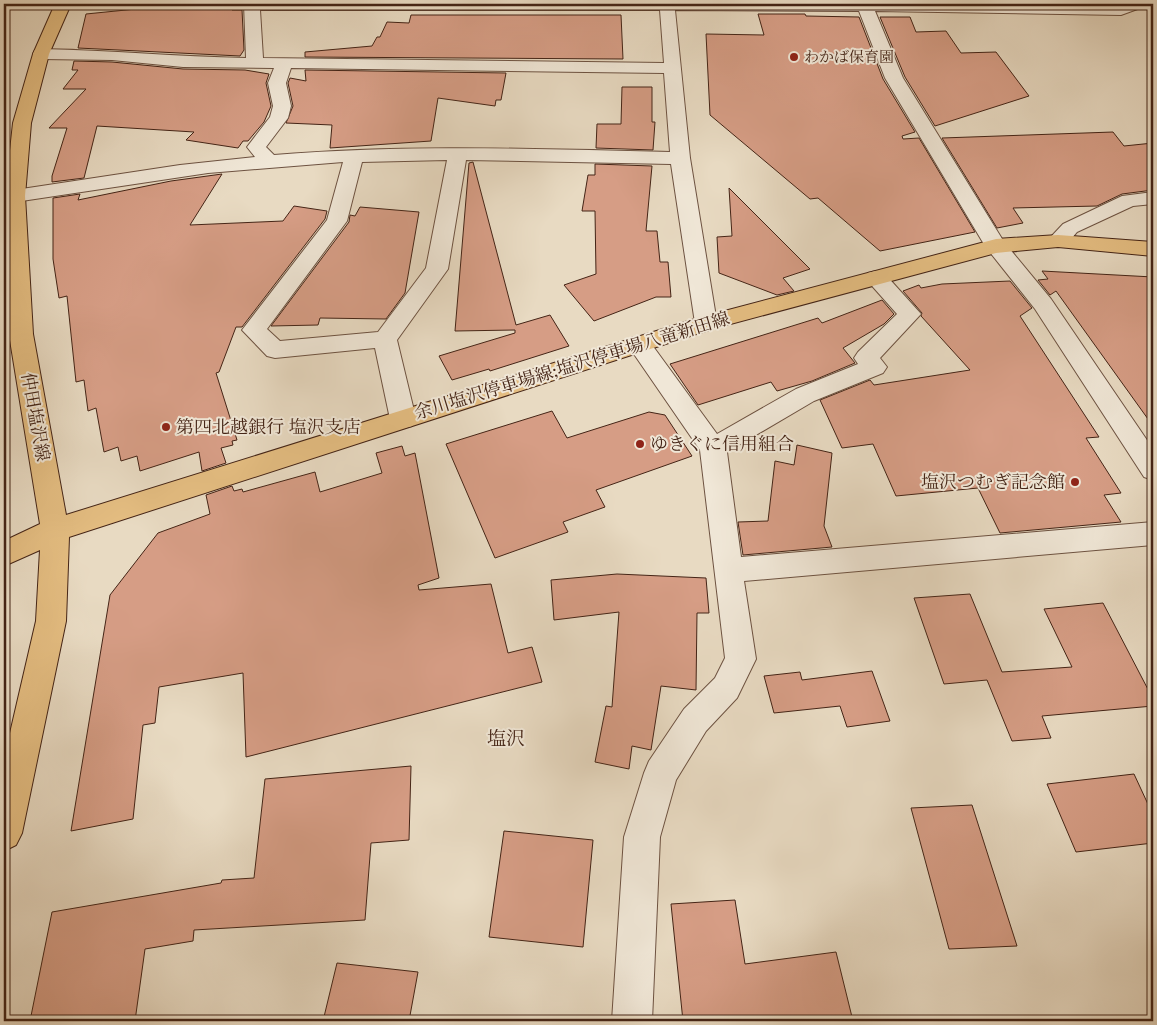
<svg xmlns="http://www.w3.org/2000/svg" width="1157" height="1025" viewBox="0 0 1157 1025" font-family="Cardo,'Noto Serif JP',serif">
<style>
.building{fill:#d69d85;stroke:#442416}
.lines{fill:none;stroke-linecap:round;stroke-linejoin:round}
.minor-casing{stroke:#6d5241;stroke-width:2}
.major-casing{stroke:#442416;stroke-width:2}
.minor{fill:#f0e7d7;fill-rule:evenodd}
.major{fill:#e4bd81;fill-rule:evenodd}
.poi-dot{fill:#8f2418;stroke:#f0e7d7;stroke-width:2}
.labels{text-anchor:middle;dominant-baseline:central;stroke-width:4;stroke-linejoin:round;paint-order:stroke}
.far-poi-label{font-size:15px;fill:#442416;stroke:#f0e7d7;text-anchor:start}
.street-label{font-size:18px;fill:#442416;stroke:#f0e7d7}
.poi-label{font-size:18px;fill:#442416;stroke:#f0e7d7;text-anchor:start}
.neighbourhood-label{font-size:19px;fill:#442416;stroke:#f0e7d7}
</style>
<rect width="100%" height="100%" fill="#e8dac2"/>
<filter id="stains"><feTurbulence type="fractalNoise" baseFrequency=".004" numOctaves="4"/><feColorMatrix values="0 0 0 0 .2 0 0 0 0 .09 0 0 0 0 .02 0 0 0 .5 -.17"/></filter>
<radialGradient id="worn" r=".72"><stop offset=".6" stop-color="#630" stop-opacity="0"/><stop offset="1" stop-color="#630" stop-opacity=".3"/></radialGradient>
<path class="building" d="M233,4l-1,6h10l2,40 -4,6 -162,-8 8,-34 70,-7z
M758,14h47l1,2 53,1 24,62 32,53 -13,4 1,3 16,-1 56,94 -95,19 -62,-53 -8,1 -100,-84 -4,-81 58,1z
M411,15h210l2,44 -318,-2v-5l67,-6 5,-9h3l7,-15 22,1z
M880,17h30l6,15 30,-1 15,22 35,-1 33,44 -94,30 -30,-49z
M74,61l38,1 71,7 62,1 24,4 -3,9 5,23 -7,16 -16,19h-5l-5,7 -52,-8 8,-8 -97,-6 -13,52 -32,4v-6l15,-48h-18l37,-39h-23l15,-19h-6z
M305,70l201,3 -5,27h-5l-1,6 -57,-8 -7,43 -101,7 2,-23 -46,-2 7,-17 -5,-23 2,-5 16,3z
M622,87h30v35h3l-2,28 -57,-2 1,-24h24z
M1113,132l11,14 29,-3v47l-31,4 -25,12 -84,2 10,15 -26,5 -55,-90z
M473,162l43,163 34,-10 19,31 -79,25 -1,-2 -37,11 -13,-24 76,-23v-3l-60,1 14,-168z
M595,164l57,2 -6,65h11l3,31h8l3,35h-15l-62,24 -30,-36 32,-11 -1,-63h-13l6,-36h7z
M222,174l-32,51 93,-4 11,-15 33,5 -2,8 -83,108h-6l-17,45 -3,1 21,67 -5,1 1,4 -12,3 5,15 -24,8 -3,-19 -59,19 -3,-15 -16,5 -3,-14 -14,5 -8,-44 -8,3 -4,-31 -8,2 -9,-86 -8,2 -6,-39v-61l27,-4 -2,6 93,-19z
M729,188l81,81 -27,9 11,13 -17,4 -58,-22 -2,-36 15,-1z
M360,207l59,5 -14,81 -19,26 -66,-1 -2,7 -47,1 78,-104 1,-7 5,1z
M1042,271l111,6v149l-97,-135 -6,4 -12,-15 10,-1z
M1010,281l22,27 -12,8 79,121 -13,1 35,55 -17,2 17,27 -121,11 -22,-45 -82,8 -23,-52 -31,4 -22,-48 50,-20 4,5 96,-15 -49,-54 1,-3 -19,-22 16,-6 2,3 21,-4z
M882,300l12,14 -10,10 -41,24 12,15 -43,18 -35,10 -6,-9 -73,23 -28,-41 148,-46 4,5z
M552,411l15,27 82,-26 16,3 27,41 -96,34 9,17 -42,15 5,10 -73,26 -49,-114z
M797,445l35,8 -8,73 8,21 -89,8 -5,-33 30,-1 7,-60 19,4z
M402,446l3,10 10,-3 24,125 -21,7 1,5 72,-6 17,69 24,-6 10,35 -296,75 -3,-84 -84,14 -4,36 -12,2 -10,94 -62,12 39,-236 48,-62 52,-19 -4,-19 26,-9 2,5 8,-2 1,3 72,-20 5,20 62,-19 -6,-20z
M617,574l89,4 3,35h-12l-1,77 -35,-4 -10,64 -19,-4 -3,23 -34,-7 11,-56 6,1 7,-95 -65,8 -3,-40z
M970,594l32,78 70,-5 -28,-58 59,-6 50,96v7l-111,10 9,22 -39,3 -25,-61 -43,4 -30,-86z
M872,671l18,50 -43,6 -7,-21 -66,7 -10,-37 36,-4 2,8z
M411,766l-2,74 -38,3 -6,77 -171,10 -1,11 -48,8 -10,72h-105l22,-109 169,-29 1,-3 32,-2 11,-99z
M1134,774l19,41v28l-77,9 -29,-68z
M972,805l45,141 -68,3 -38,-141z
M504,831l89,9 -10,107 -94,-10z
M735,900l10,64 91,-12 17,69h-170l-12,-117z
M337,963l81,9 -9,49h-86z"/>
<g class="lines">
<defs>
<path id="minor" d="M244,4h902l-3,3 -22,8 -246,-4 28,67 101,164 47,57 102,150v31l-9,-3 -109,-168 -50,-63 -100,-168 -26,-67 -184,-1 15,148 27,165 -3,5 -8,3 -8,-3 -3,-5 -24,-159 -205,-4 -18,109 -51,71 19,79 -4,7 -9,2 -9,-2 -4,-7 -15,-71 -100,10 -8,-2 -25,-26 85,-110 16,-58 -135,11 -193,29 -7,-2 -3,-4 3,-4 7,-2 165,-25 75,-8 -8,-10 23,-30 3,-11 -5,-23 6,-15 -91,-1 -71,-7 -71,-1 -6,-1 -2,-4 2,-4 6,-1c69,1 137,8 205,9zM260,10h400l4,53 -401,-5zM291,68l373,5 6,79c-132,-3 -264,-8 -396,3l-8,-8 22,-29 3,-12 -5,-23zM447,160l-21,108 -48,64 -98,9 -13,-12 80,-108 15,-59z
M1153,192v12l-20,2 -56,26 -12,14 -7,1 -7,-1 -4,-5 16,-17 59,-28z
M876,271l8,2 37,41 -41,44 7,9 -4,6 -69,28 -87,51 14,105 412,-35v23l-409,36 12,78 -19,39 -31,33 -30,49 -16,57 -8,184h-40l12,-184 20,-64 5,-12 35,-52 31,-31 10,-20 -25,-208 -73,-106 4,-6 8,-2 8,2 70,96 79,-45 62,-25 -4,-6 4,-6 39,-38 -32,-36 3,-5z"/>
<path id="major" d="M55,4h16l-22,50 -18,69 -6,73 8,138 33,181 632,-197 298,-79 62,-4 95,7v14l-95,-9 -62,6 -284,76 -643,208 -3,84 -44,212 -6,12 -12,6v-92l32,-138 4,-71 -36,16v-25l36,-17 -31,-190 -4,-138 8,-73 20,-69z"/>
</defs>
<use href="#minor" class="minor-casing"/>
<use href="#major" class="major-casing"/>
<use href="#minor" class="minor"/>
<use href="#major" class="major"/>
</g>
<g class="poi-dot">
<circle cx="794" cy="57" r="5"/>
<circle cx="166" cy="427" r="5"/>
<circle cx="640" cy="444" r="5"/>
<circle cx="1075" cy="482" r="5"/>
</g>
<g class="labels">
<g class="far-poi-label">
<text x="804" y="57">わかば保育園</text>
</g>
<g class="street-label">
<text transform="translate(572 366) rotate(-17)">余川塩沢停車場線;塩沢停車場八竜新田線</text>
<text transform="translate(35 417) rotate(80)">仲田塩沢線</text>
</g>
<g class="poi-label">
<text x="176" y="427">第四北越銀行 塩沢支店</text>
<text x="650" y="444">ゆきぐに信用組合</text>
<text x="1065" y="482" text-anchor="end">塩沢つむぎ記念館</text>
</g>
<g class="neighbourhood-label">
<text x="506" y="739">塩沢</text>
</g>
</g>
<rect width="1157" height="1025" fill="none" stroke="#e8dac2" stroke-width="20"/>
<rect x="5" y="5" width="1147" height="1015" fill="none" stroke="#442416" stroke-width="2.5"/>
<rect x="10" y="10" width="1137" height="1005" fill="none" stroke="#442416"/>
<rect width="100%" height="100%" filter="url(#stains)"/>
<rect width="100%" height="100%" fill="url(#worn)"/>
</svg>
